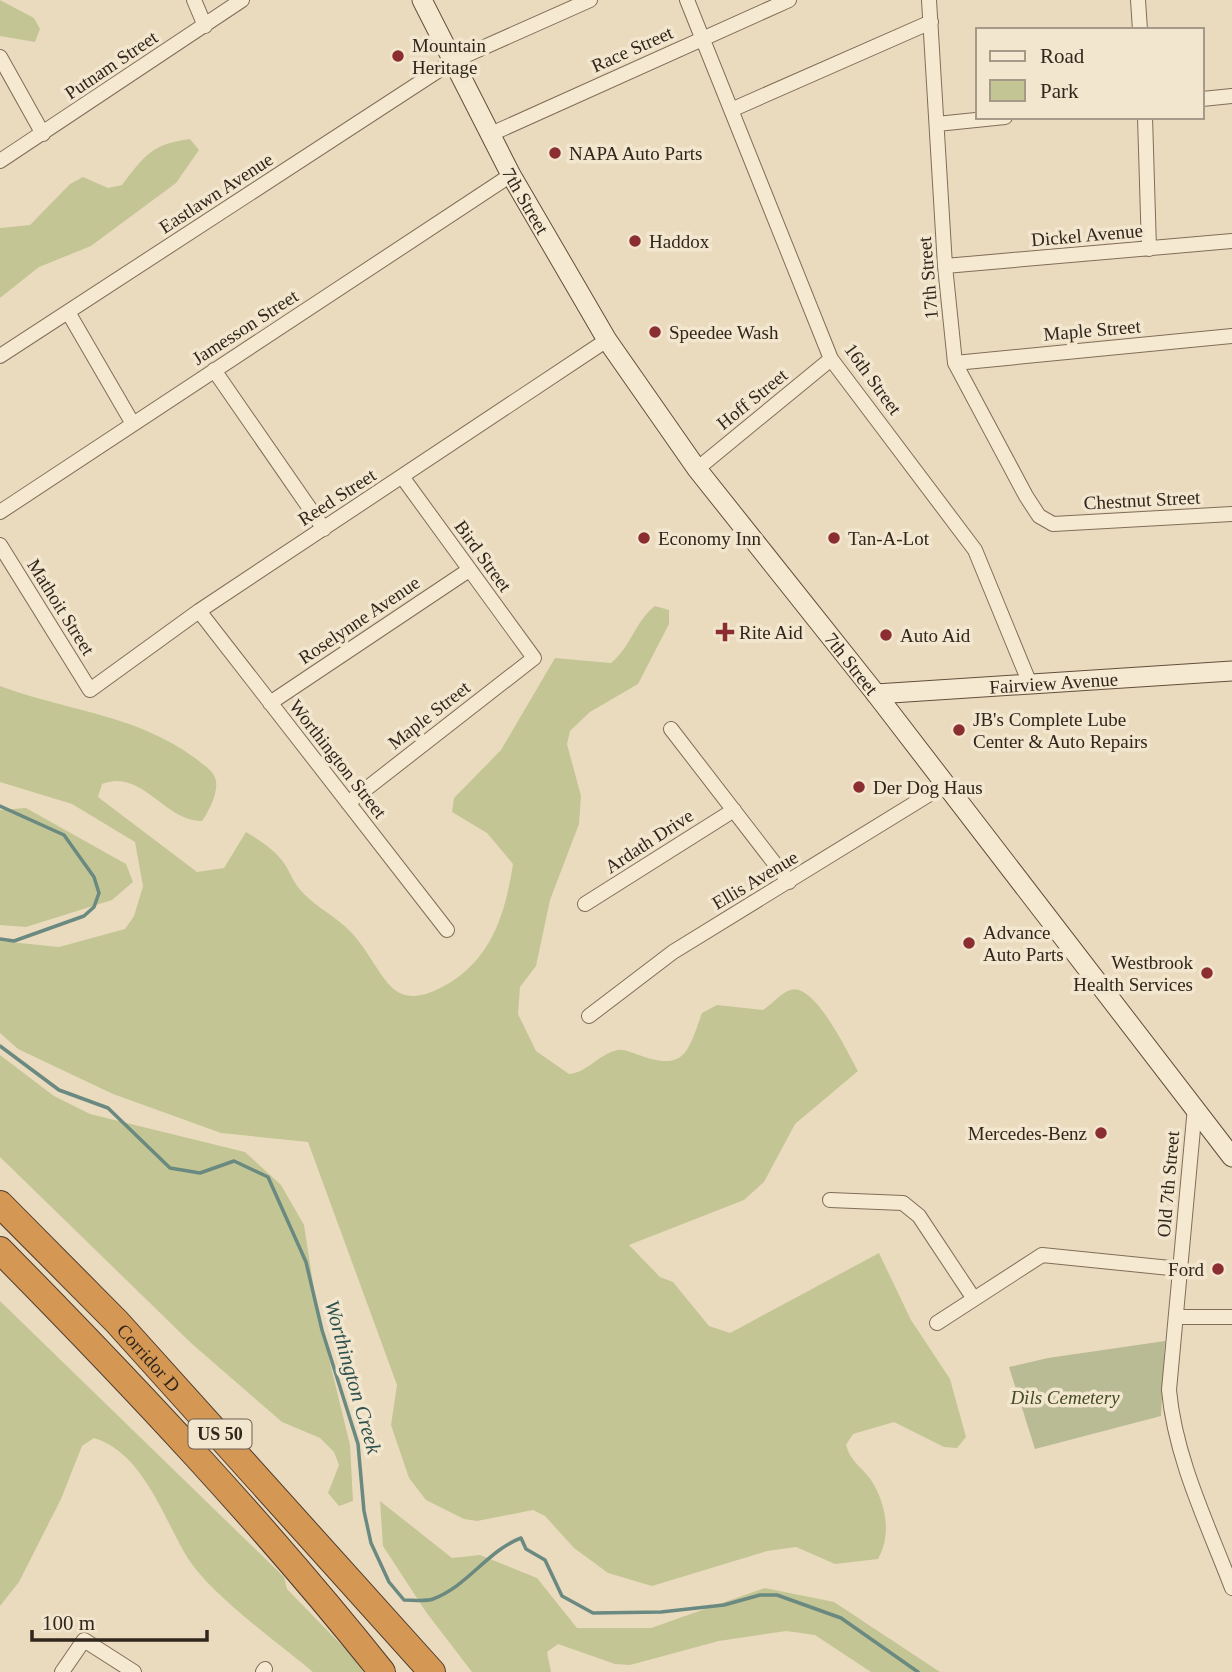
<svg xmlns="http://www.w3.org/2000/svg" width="1232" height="1672" viewBox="0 0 1232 1672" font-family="Georgia,serif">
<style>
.green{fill:#c3c694}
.cemetery{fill:#b8bb93}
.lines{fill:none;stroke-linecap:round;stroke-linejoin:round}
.stream{stroke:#6a8980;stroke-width:3.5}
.street-casing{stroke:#816d59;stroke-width:16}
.secondary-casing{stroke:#634e3c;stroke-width:21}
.highway-casing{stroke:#4f3b2d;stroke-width:28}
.street{stroke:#f5e9d1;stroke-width:14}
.secondary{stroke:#f5e9d1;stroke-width:19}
.highway{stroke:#d49754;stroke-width:26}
.poi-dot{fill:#8b2e32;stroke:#f2e6ce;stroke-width:2.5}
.labels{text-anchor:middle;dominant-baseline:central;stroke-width:7;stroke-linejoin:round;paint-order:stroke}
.shield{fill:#f2e6ce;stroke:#6b6051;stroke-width:2}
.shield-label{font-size:18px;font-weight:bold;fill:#31261c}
.poi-label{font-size:19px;fill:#31261c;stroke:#f2e6ce;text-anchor:start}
.street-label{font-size:19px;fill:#31261c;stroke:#f2e6ce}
.park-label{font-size:19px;font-style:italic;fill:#444c24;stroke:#f2e6ce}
.water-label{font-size:21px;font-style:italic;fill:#2c504d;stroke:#f2e6ce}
</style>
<rect width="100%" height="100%" fill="#eadbbf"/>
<path class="green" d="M0,0l34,18 6,11 -5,13 -35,-6z
M190,139l9,11 -23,33 -85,63 -52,21 -39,31v-70l30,-3 40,-41 13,-7 25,11 14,-3c23,-30 30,-41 68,-46z
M655,606l14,4v14l-31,60 -48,28 -20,19 -3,13 14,52 -2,28 -29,76 -14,66 -16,21 -2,27 18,37 33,23c20,-2 29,-20 49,-24 7,-1 14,3 21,5 46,17 49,-3 63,-42l15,-8 46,5c8,-5 18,-17 27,-20 25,-8 57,62 68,81l-63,53 -31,58 -20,18 -115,45 31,32 13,5 36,44 21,7 149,-80 32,67 39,59 16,58 -9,11 -13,-1 -50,-25 -41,12 -7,11c4,16 16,22 25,35 15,23 21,55 7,79l-43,5 -39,-17 -29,4 -115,35 -44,-13 -34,-25 -29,-32 -12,-6 -56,11 -13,-2 -38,-19 -17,-22 -18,-53 6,-40 -89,-243 -87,-9 -108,-39 -95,-45 -18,-16v-92l59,6 66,-18 9,-13 9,-30 -8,-44 -63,-38 -72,-22v-96c67,25 135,28 195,72 8,7 19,12 21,23 2,12 -7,30 -14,40 -37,1 -60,-53 -100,-37l-4,13 99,75 27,-4 22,-36c13,8 29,18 38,31 7,11 10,21 20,31 14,14 32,23 46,37 37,39 37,92 104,49 40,-27 52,-71 59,-116l-26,-31 -35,-21 2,-14 47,-48 54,-92 56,5c20,-16 24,-42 44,-57z
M26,808l100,56 7,18 -21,18 -86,27 -26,-2v-115z
M0,1055l54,41 36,18 155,38 36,33 23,40 13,84 33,136 3,56 -14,5 -11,-13 11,-28 -5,-13 -14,-14 -38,-16 -91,-79 -191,-186z
M0,1301l284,276 3,12 72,74 4,9h-50c-35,-29 -103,-78 -126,-115 -24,-40 -44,-104 -93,-119l-12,8 -21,53 -42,83 -19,24z
M380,1501l72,57 28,-3 57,23 40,50h74l114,-40 69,14 106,70h-69l-56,-37 -29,-4 -67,10 -89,24 -15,-1 -57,-20 -11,8 4,20h-79l-46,-60 -43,-66z"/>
<path class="cemetery" d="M1165,1341l-4,75 -126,33 -26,-82 39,-9z"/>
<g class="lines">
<path class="stream" d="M0,806l64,29 30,42 5,16 -5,14 -10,9 -70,25 -14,-2
M0,1046l59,44 49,18 62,60 30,5 34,-12 34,16 38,85 16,68 36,114 6,67 7,32 18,39 15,18c9,0 21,2 29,-1 35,-13 54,-48 88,-61l5,11 19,11 17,36 31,17 68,-1 63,-7 36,-10h17l64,23 77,54"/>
<defs>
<path id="street" d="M194,0l11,26
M687,0l144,359 144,191 55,134
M929,0l16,266 10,97 71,133 13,20 14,8 179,-10
M1138,0l2,30
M0,57l43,77
M1202,99l30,-3
M731,110l200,-88
M1145,117l4,132
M937,124l68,-7
M491,134l298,-134
M0,161l242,-161
M945,266l287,-25
M68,312l65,112
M0,356l453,-295 137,-61
M955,363l277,-27
M214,370l110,159
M697,469l134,-110
M0,512l511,-337
M0,545l90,145 109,-79 408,-271
M199,611l248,319
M270,703l199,-133
M671,729l118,153
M348,803l186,-145 -131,-180
M585,904l149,-94
M589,1016l84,-64 273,-168
M1195,1107l-26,283c6,68 39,135 63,198
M830,1200l73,3 16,13 55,83
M1176,1317h56
M937,1323l105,-68 138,14
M62,1672l22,-32 50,32
M263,1672l2,-3"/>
<g id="secondary">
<path id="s1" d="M422,0l89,175 96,165 90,129 179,225 356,463"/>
<path id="s2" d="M876,694l356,-23"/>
</g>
<g id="highway">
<path id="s3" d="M0,1204l117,118 315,350"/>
<path d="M0,1250c133,135 264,274 382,422"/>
</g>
</defs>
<use href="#street" class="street-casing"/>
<use href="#secondary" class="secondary-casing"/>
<use href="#highway" class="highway-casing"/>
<use href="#street" class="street"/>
<use href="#secondary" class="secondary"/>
<use href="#highway" class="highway"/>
</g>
<g class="poi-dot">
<circle cx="398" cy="56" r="7"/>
<circle cx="555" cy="153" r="7"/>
<circle cx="635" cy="241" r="7"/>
<circle cx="655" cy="332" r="7"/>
<circle cx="644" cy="538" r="7"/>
<circle cx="834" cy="538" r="7"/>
<path d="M721.5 621.5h7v7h7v7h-7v7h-7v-7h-7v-7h7z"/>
<circle cx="886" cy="635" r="7"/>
<circle cx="959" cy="730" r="7"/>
<circle cx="859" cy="787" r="7"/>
<circle cx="969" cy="943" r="7"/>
<circle cx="1207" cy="973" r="7"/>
<circle cx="1101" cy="1133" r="7"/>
<circle cx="1218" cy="1269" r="7"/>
</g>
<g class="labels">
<rect class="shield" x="188.5" y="1419.5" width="63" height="29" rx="5"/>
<g class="shield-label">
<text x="220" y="1434">US 50</text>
</g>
<g class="poi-label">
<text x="412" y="45">Mountain<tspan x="412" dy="22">Heritage</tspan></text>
<text x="569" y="153">NAPA Auto Parts</text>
<text x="649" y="241">Haddox</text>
<text x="669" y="332">Speedee Wash</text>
<text x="658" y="538">Economy Inn</text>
<text x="848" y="538">Tan-A-Lot</text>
<text x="739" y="632">Rite Aid</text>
<text x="900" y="635">Auto Aid</text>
<text x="973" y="719">JB's Complete Lube<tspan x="973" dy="22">Center &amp; Auto Repairs</tspan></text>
<text x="873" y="787">Der Dog Haus</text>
<text x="983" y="932">Advance<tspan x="983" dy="22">Auto Parts</tspan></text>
<text x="1193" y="962" text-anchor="end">Westbrook<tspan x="1193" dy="22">Health Services</tspan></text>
<text x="1087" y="1133" text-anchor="end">Mercedes-Benz</text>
<text x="1204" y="1269" text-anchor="end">Ford</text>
</g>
<g class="street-label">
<text transform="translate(632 49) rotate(-24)">Race Street</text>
<text transform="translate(111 65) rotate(-34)">Putnam Street</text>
<text transform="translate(216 193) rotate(-33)">Eastlawn Avenue</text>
<text stroke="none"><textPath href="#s1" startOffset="226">7th Street</textPath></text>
<text transform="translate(1087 235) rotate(-5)">Dickel Avenue</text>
<text transform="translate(928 278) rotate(-95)">17th Street</text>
<text transform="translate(245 327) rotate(-33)">Jamesson Street</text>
<text transform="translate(1092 330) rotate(-5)">Maple Street</text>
<text transform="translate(873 379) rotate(54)">16th Street</text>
<text transform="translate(752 399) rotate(-39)">Hoff Street</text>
<text transform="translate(337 497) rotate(-33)">Reed Street</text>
<text transform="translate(1142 500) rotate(-3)">Chestnut Street</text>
<text transform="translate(483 556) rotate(54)">Bird Street</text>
<text transform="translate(61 607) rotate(58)">Mathoit Street</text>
<text transform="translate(359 620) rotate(-34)">Roselynne Avenue</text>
<text stroke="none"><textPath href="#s1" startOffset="793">7th Street</textPath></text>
<text stroke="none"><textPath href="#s2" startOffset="178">Fairview Avenue</textPath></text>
<text transform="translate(429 715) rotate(-38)">Maple Street</text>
<text transform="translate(338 759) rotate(52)">Worthington Street</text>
<text transform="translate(649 841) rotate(-33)">Ardath Drive</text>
<text transform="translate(755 880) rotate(-31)">Ellis Avenue</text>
<text transform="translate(1168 1184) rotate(-85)">Old 7th Street</text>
<text stroke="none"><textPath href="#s3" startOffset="214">Corridor D</textPath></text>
</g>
<g class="park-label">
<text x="1065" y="1397">Dils Cemetery</text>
</g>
<g class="water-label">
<text transform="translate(353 1377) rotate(74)">Worthington Creek</text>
</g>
</g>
<rect x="976" y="28" width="228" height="91" fill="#f2e6ce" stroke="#a59987" stroke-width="2"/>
<rect x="990" y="51" width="35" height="10" fill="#f5e9d1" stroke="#a59987" stroke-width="2"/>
<text x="1040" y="63" font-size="21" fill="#31261c">Road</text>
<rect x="990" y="80" width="35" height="21" fill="#c3c694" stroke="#a59987" stroke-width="2"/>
<text x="1040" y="98" font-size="21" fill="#31261c">Park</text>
<path d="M32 1630v10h175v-10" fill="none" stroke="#31261c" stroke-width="3.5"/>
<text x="42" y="1630" font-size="21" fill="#31261c" stroke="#f2e6ce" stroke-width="5" paint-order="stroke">100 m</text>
</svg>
